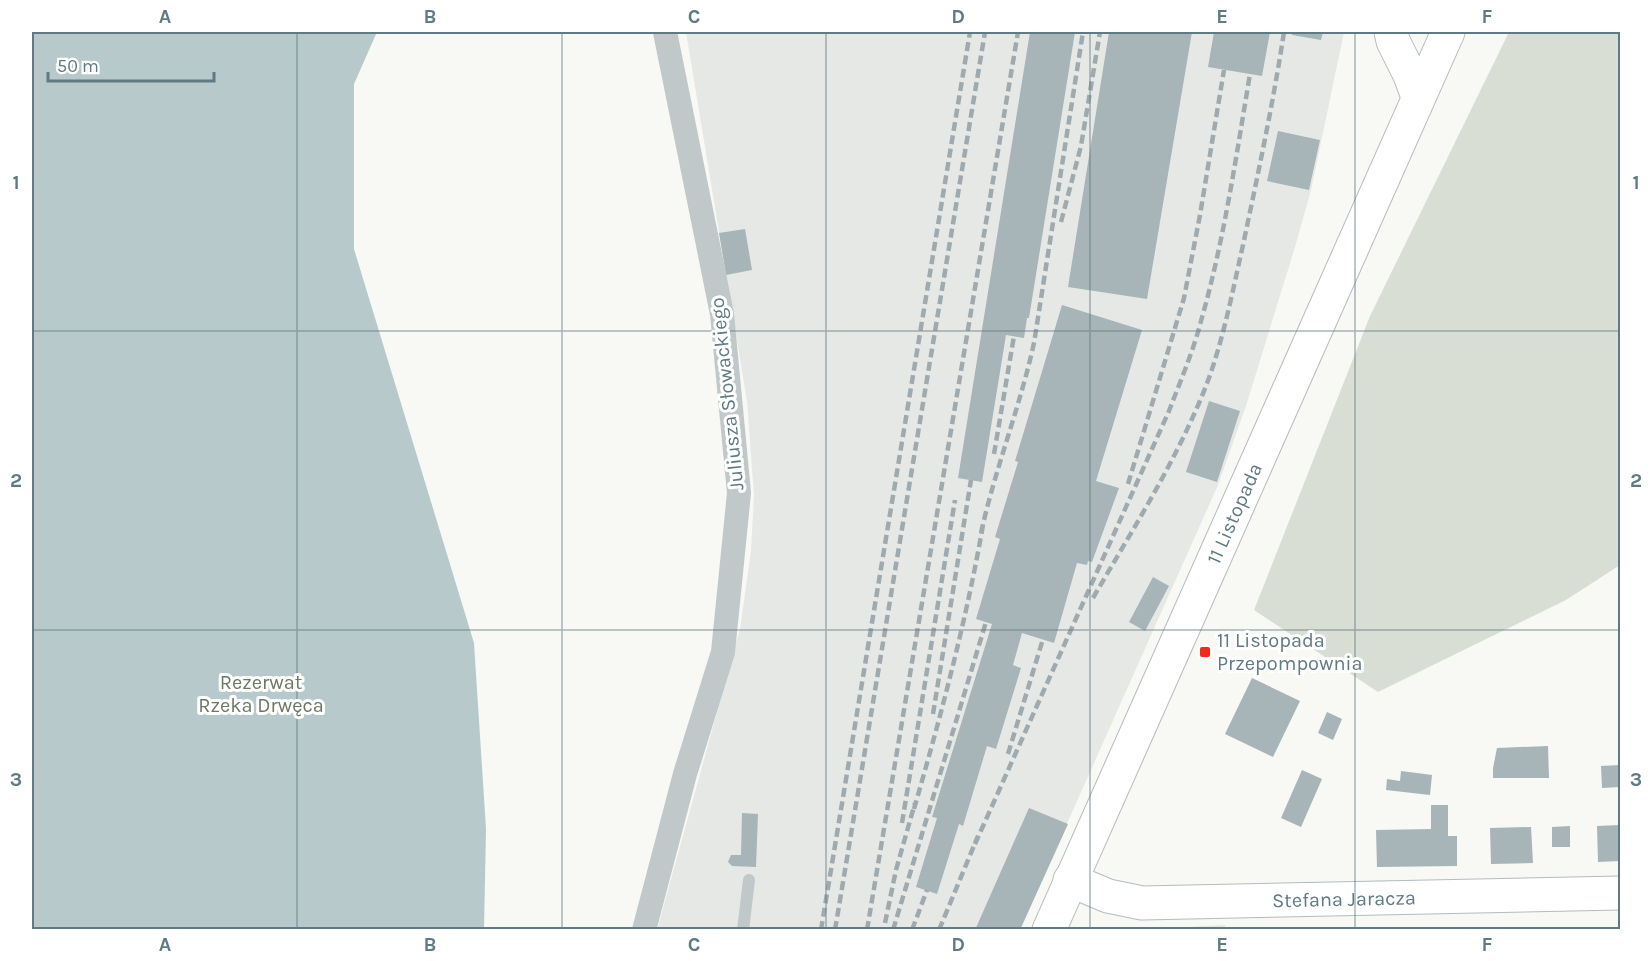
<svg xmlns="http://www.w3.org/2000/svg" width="1652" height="961" viewBox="0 0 1652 961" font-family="Karla,sans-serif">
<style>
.built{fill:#e6e8e6}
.green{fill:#d9ded4}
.water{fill:#b7c9cb}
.building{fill:#a7b4b8}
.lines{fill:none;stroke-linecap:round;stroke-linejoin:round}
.secondary-casing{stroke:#b3bcbf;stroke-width:35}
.lane{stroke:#c0c8ca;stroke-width:12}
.street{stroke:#c0c8ca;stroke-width:24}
.secondary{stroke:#fff;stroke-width:33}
.rail{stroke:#9faaaf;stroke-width:4.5;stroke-dasharray:9 4.5;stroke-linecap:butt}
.grid{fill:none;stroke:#607a83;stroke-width:1.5;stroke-opacity:0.55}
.poi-dot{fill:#f3291a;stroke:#fff;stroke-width:2}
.labels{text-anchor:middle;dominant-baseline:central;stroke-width:6;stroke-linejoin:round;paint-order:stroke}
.street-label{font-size:20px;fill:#607a83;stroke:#fff}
.poi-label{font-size:20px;fill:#607a83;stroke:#fff;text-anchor:start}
.park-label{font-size:20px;fill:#697a60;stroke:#fff}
.neatline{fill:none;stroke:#607a83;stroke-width:2}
.grid-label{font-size:20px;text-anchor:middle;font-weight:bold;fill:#607a83}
</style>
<rect width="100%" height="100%" fill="#f8f8f5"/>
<path class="built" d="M686,32h658l-33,158 -16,57 -49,159 -28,79 -198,444 -363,1 83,-301 11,-78 3,-56 -7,-94z
M1225,925v4h-76z"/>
<path class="green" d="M1509,32h111v533l-54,35 -188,92 -124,-82 116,-294z"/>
<path class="water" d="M32,32h345l-23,52v165l120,394 12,186 -2,100h-452z"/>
<path class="building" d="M1030,32h45l-46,286h-2l-3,20 -18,-3 -24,147 -24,-4z
M1109,32h83l-45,267 -79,-12z
M1214,32h56l-8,44 -54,-9z
M1292,32h31l-2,8 -29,-5z
M1278,131l42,9 -11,50 -42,-9z
M745,229l7,41 -26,5 -7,-42z
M1062,305l80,25 -46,151 23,7 -27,74 -4,-1 -1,4 -10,-2 -23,80 -32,-10 -9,32 8,3 -25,81 -9,-3 -24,80 -4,-2 -22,70 -21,-7 21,-69 -5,-1 60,-193 -16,-5 24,-80 -5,-2 23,-75 -3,-1z
M1209,401l31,10 -23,71 -31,-10z
M1153,577l16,9 -24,45 -16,-9z
M1252,678l48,23 -27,56 -48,-23z
M1327,712l15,7 -9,21 -15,-7z
M1548,746l1,32h-56v-10l4,-20z
M1620,765v22l-18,1 -1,-22z
M1302,770l20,9 -21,48 -20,-9z
M1401,771l31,4 -2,20 -44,-5 1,-11 13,2z
M1431,805h17v31h9v30l-80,1 -1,-37 55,-1z
M1029,808l39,16 -48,106h-45z
M742,813l16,1 -2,53 -24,-1 -4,-4 3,-7h10z
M1620,825v36l-22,1 -1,-36z
M1570,826v21h-18v-20z
M1531,827l2,36 -42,1 -1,-36z"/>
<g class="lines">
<defs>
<g id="secondary">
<path d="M1391,32l2,9 17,34 8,22"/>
<path id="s1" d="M1070,880l38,16 34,7 478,-10"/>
<path id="s2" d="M1049,930l399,-898"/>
</g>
</defs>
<use href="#secondary" class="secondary-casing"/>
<path class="lane" d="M743,930l6,-50"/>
<path class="street" d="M644,930l41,-156 38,-122 16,-159 -17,-179 -57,-282"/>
<use href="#secondary" class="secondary"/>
<path class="rail" d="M1061,222l20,-76 19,-114
M994,454l20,-118
M1128,484l56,-186 16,-83 24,-145
M981,533c14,-64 39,-126 53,-190l49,-311
M1093,598c37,-64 77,-127 106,-195 22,-50 32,-105 44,-158 15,-71 30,-141 41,-213
M933,714l38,-234
M1008,754l35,-115
M914,809c27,-94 52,-187 69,-284
M902,823l53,-323
M975,844l194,-433c11,-29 24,-59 32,-90 23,-80 35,-164 49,-247
M885,923l11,-53 19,-67
M821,930l149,-898
M835,930l150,-898
M867,930l151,-898
M893,930l93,-308
M912,930l15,-40
M939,930l39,-94"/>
</g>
<path class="grid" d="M297,32v898M562,32v898M826,32v898M1090,32v898M1355,32v898M32,331h1588M32,630h1588"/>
<rect class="poi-dot" x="1199" y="646" width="12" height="12" rx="3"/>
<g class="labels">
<g class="street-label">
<text transform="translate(727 394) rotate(-96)">Juliusza Słowackiego</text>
<text stroke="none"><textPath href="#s2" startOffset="456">11 Listopada</textPath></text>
<text stroke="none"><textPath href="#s1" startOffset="278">Stefana Jaracza</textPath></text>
</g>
<g class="poi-label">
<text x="1217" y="640">11 Listopada<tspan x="1217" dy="23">Przepompownia</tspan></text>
</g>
<g class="park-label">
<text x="261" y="682">Rezerwat<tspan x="261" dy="23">Rzeka Drwęca</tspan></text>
</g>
</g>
<rect width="1652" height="961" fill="none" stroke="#ffffff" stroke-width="66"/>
<path d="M48 72v9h166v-9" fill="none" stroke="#607a83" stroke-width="3"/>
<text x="57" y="72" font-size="18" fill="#607a83" stroke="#ffffff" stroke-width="4.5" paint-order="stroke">50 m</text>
<rect x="33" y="33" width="1586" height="895" class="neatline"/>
<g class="grid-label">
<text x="165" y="23">A</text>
<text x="430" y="23">B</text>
<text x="694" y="23">C</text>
<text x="958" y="23">D</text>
<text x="1222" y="23">E</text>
<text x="1487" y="23">F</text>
<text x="16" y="189">1</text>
<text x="1636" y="189">1</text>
<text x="16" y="487">2</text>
<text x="1636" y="487">2</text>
<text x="16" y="786">3</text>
<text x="1636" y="786">3</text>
<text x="165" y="951">A</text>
<text x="430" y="951">B</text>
<text x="694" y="951">C</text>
<text x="958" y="951">D</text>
<text x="1222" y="951">E</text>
<text x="1487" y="951">F</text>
</g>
</svg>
